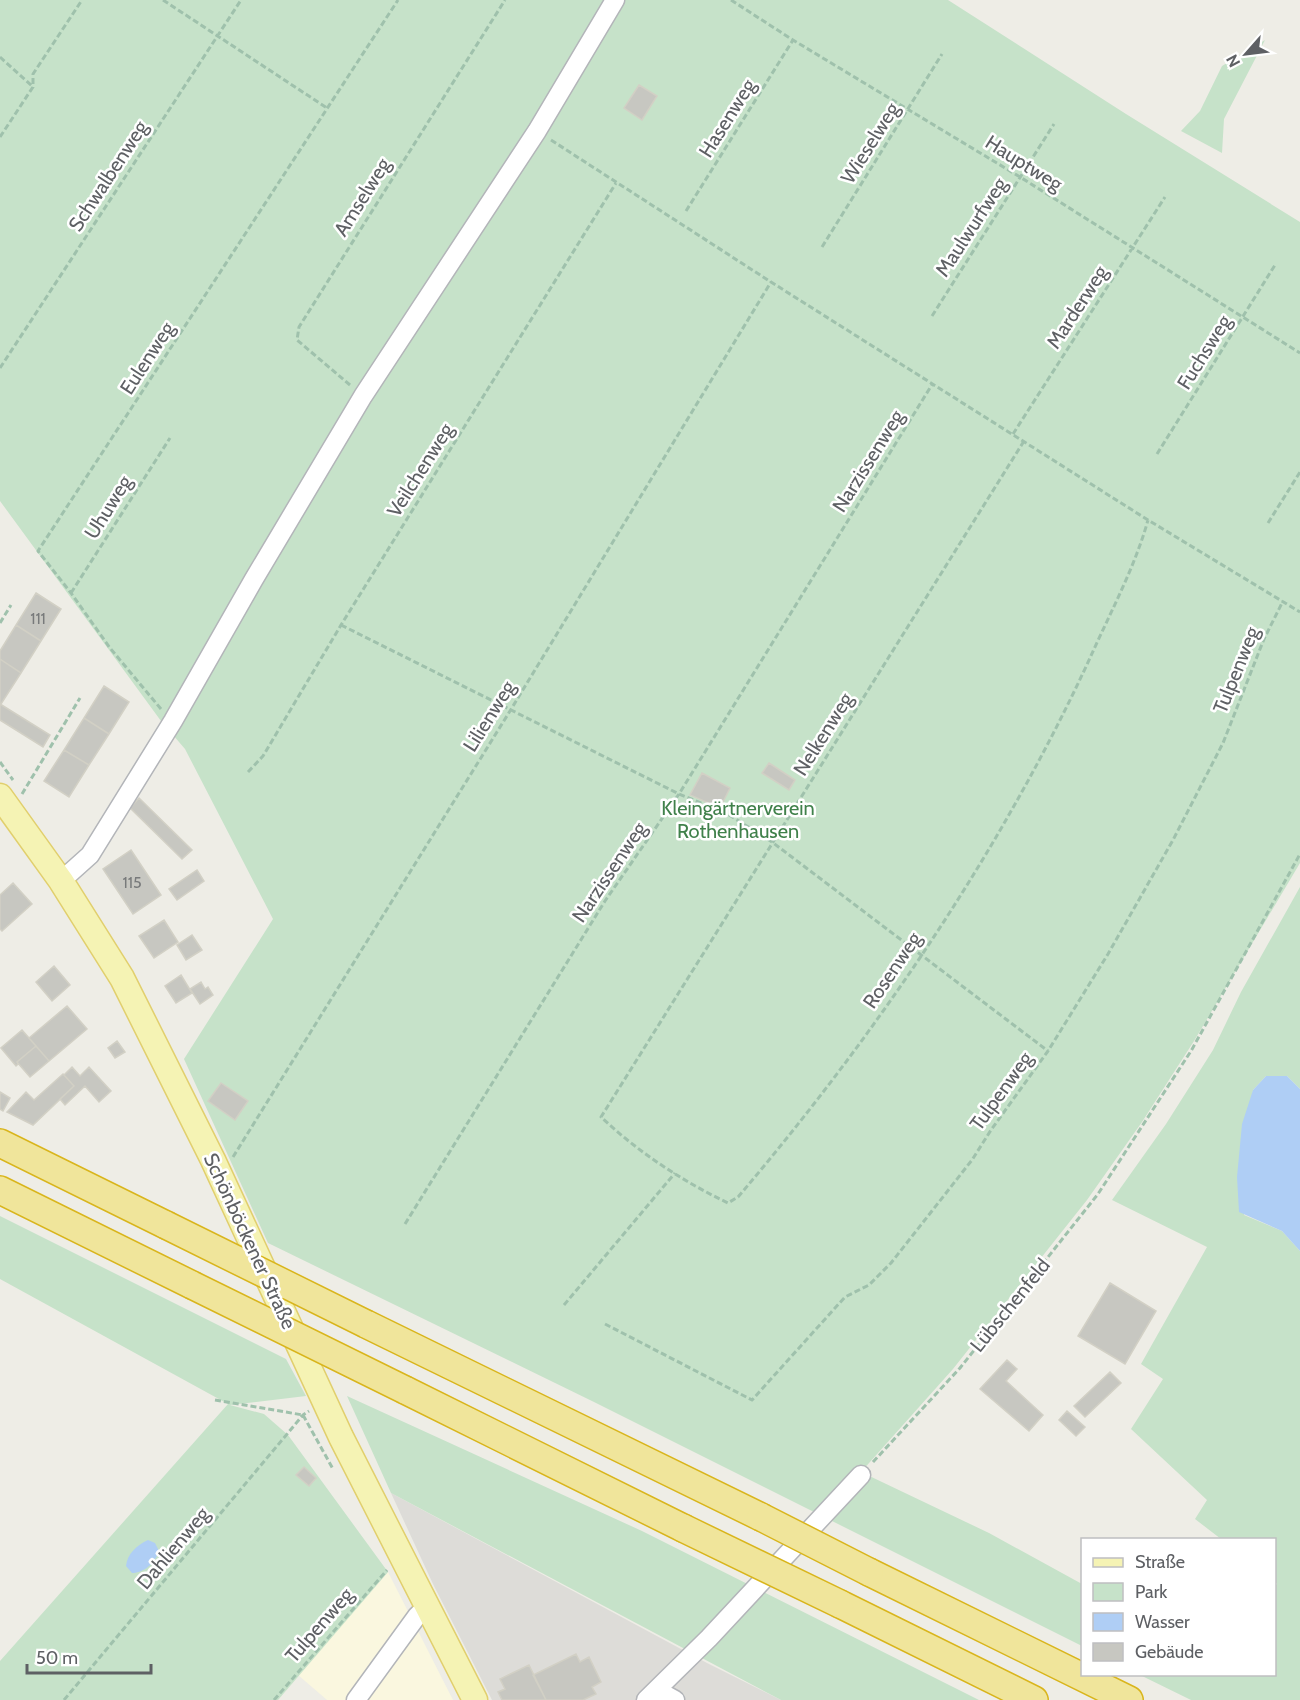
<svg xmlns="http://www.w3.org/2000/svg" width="1300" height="1700" viewBox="0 0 1300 1700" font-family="Cabin,sans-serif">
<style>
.commercial{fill:#faf7df}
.industrial{fill:#dddcd8}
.green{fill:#c6e2c9}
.water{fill:#afcef5}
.building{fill:#c7c7c1;stroke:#d2d0c5;stroke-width:1.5}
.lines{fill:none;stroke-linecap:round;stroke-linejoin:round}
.minor-casing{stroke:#b3b5b9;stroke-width:21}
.major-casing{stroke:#e1cf6d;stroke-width:27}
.highway-casing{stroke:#d9b51c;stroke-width:30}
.path{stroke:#9fc1ac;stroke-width:3;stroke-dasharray:6 3;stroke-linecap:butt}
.minor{stroke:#fff;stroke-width:18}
.major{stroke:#f5f3b4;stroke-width:24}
.highway{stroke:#f0e59b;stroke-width:27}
.highway-bridge-casing{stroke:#d9b51c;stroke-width:30;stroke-linecap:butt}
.highway-bridge{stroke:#f0e59b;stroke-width:27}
.labels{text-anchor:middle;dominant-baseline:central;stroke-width:5;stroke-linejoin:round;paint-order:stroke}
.number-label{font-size:16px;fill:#787a7b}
.street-label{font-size:20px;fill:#5e6064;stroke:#fff}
.park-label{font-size:20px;fill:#40814b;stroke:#fff}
</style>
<rect width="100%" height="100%" fill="#eeede6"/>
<path class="commercial" d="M388,1572l65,128h-126l-29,-25z"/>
<path class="industrial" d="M391,1493l316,170 74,37h-289l-59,-116z"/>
<path class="green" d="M0,0h948l178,114 174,108v641l-106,178 -52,81 -55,78 -134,169 -92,103 128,61 93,51v62l-488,-244 -326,-159 -84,-184 89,-140 -88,-170 -24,-28 -161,-220z
M1265,40l-41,79 -2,34 -41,-22 19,-20 22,-45z
M1300,887v202l-13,-13h-21l-13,14 -9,125 38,16 18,20v449h-109l-51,-25 134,-1v-87l3,-3 -2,-3 -1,-41 -53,-1 -26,-20 12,-19 -76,-71 32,-50 -22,-15 66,-117 -95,-47 54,-76 47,-74 28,-58z
M0,1216l286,143 20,37 -76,9 34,9 24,21 100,137 -110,128h-278v-39l228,-257 -228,-125z
M347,1396l295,135 337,169h-198l-390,-207z"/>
<path class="water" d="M1266,1076h21l13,13v162l-18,-20 -43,-19 -2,-35 5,-53 11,-34z
M148,1540l7,3 4,8c-4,12 -15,22 -27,22l-6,-7c1,-12 11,-21 22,-26z"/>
<path class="building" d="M639,85l18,11 -15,24 -18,-12z
M36,593l25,16 -20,32 -25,-16z
M16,625l25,16 -20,32 -21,-14v-8z
M0,659l21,14 -20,31h-1z
M104,686l25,16 -20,32 -25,-16z
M0,704l50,31 -7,12 -43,-27z
M84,718l25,16 -20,31 -25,-15z
M64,750l25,15 -20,32 -25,-16z
M769,763l26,17 -6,10 -27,-17z
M702,773l28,15 -10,20 -30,-13z
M139,798l53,52 -10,9 -52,-51z
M131,850l30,45 -28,19 -30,-45z
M197,870l7,11 -27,19 -8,-11z
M13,883l19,21 -30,27 -2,-2v-34z
M164,920l14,22 -24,16 -15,-22z
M192,935l10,15 -16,10 -9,-15z
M54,966l16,19 -18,16 -16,-19z
M181,975l11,18 -16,10 -11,-17z
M201,982l4,7 3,-2 5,8 -13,9 -10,-15z
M67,1006l20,23 -38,32 -20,-23z
M22,1030l14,16 -19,16 1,2 -2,2 -15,-18z
M117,1041l8,11 -10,6 -7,-10z
M36,1046l13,15 -19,16 -13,-15z
M72,1067l8,9 9,-9 22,24 -12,11 -14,-16 -20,19 -5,-6 14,-13 -10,-11z
M63,1074l11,12 -41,39 -26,-13 19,-20 8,8z
M221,1083l27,18 -13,19 -27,-19z
M0,1092l10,6 -7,13 -3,-2z
M1110,1283l46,28 -31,53 -47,-28z
M1007,1360l10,9 -11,12 37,34 -14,16 -49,-42z
M1110,1372l11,11 -36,34 -11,-11z
M1067,1411l18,16 -9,9 -17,-16z
M304,1467l12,11 -7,8 -13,-11z
M576,1654l4,8 9,-5 12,25 -9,5 4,7 -13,6h-37l-13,-25z
M529,1665l17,35h-44l-4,-8 7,-3 -5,-10z"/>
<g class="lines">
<defs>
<path id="minor" d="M61,881l29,-26 83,-134 81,-142 109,-183 174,-265 78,-131
M657,1690l18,10
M356,1700l61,-84 10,-10
M646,1700l63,-62 152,-163"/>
<path id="major" d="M0,796l61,85 61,97 91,182 128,277 134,263"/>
<path id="highway" d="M0,1143l166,82
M0,1190l192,95
M366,1324l395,193
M405,1390l278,138
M869,1572l260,128
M840,1604l194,96"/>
</defs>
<use href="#minor" class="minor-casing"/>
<use href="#major" class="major-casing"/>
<use href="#highway" class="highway-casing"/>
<path class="path" d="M163,0l164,108
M731,0l62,40 227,137 280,176
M0,57l32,29
M0,137l33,-50v-13l49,-74
M551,140l220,142 377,238 152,92
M686,211l107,-171
M822,247l120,-193
M932,316l122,-192
M0,368l241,-368
M350,385l-53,-45 2,-13 206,-327
M1013,434l152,-237
M1024,441l-423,676c37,35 81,64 127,86l10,-6c138,-162 263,-346 352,-539 20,-45 45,-91 58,-138
M1157,454l118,-189
M1268,523l32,-51
M71,593l99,-155
M0,623l11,-18
M341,625l338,169 47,19 46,29 276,209
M161,709l-51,-61 -39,-55 -33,-42 360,-551
M0,762l13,18
M248,772l15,-16 78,-131 275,-442
M22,794l58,-96
M233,1157l277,-446 261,-429
M405,1224l200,-323 74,-107 254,-411
M564,1305l111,-132
M605,1324l147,76 93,-103 24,-12 22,-22 81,-103 19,-30 57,-79 60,-97 65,-114 50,-97 41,-104 19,-38
M215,1400l88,15
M303,1415l30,54
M873,1462l87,-94 138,-174 93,-143 109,-197
M64,1700l239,-285 6,-4
M274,1700l113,-130"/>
<use href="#minor" class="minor"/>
<use href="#major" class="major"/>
<use href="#highway" class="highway"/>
<defs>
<path id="highway-bridge" d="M166,1225l200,99
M192,1285l213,105
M761,1517l108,55
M683,1528l157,76"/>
</defs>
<use href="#highway-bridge" class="highway-bridge-casing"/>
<use href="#highway-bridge" class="highway-bridge"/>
</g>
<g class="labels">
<g class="number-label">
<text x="38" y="618">111</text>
<text x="132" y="882">115</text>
</g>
<g class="street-label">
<text transform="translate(727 118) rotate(-58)">Hasenweg</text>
<text transform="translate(870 143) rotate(-58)">Wieselweg</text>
<text transform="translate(1024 163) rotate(32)">Hauptweg</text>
<text transform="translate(108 176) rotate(-57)">Schwalbenweg</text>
<text transform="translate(362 197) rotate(-58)">Amselweg</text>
<text transform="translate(971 227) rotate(-57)">Maulwurfweg</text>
<text transform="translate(1077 307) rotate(-57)">Marderweg</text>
<text transform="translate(1204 352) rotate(-58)">Fuchsweg</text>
<text transform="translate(147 358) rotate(-57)">Eulenweg</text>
<text transform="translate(868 461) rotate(-58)">Narzissenweg</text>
<text transform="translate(420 470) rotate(-58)">Veilchenweg</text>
<text transform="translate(108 507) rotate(-58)">Uhuweg</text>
<text transform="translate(1236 670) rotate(-68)">Tulpenweg</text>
<text transform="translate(489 716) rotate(-58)">Lilienweg</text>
<text transform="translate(823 734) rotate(-58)">Nelkenweg</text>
<text transform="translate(609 872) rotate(-56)">Narzissenweg</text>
<text transform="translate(892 970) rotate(-56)">Rosenweg</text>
<text transform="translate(1001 1091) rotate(-54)">Tulpenweg</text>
<text transform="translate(250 1241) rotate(65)">Schönböckener Straße</text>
<text transform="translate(1010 1305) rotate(-51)">Lübschenfeld</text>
<text transform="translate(173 1548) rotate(-50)">Dahlienweg</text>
<text transform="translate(319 1625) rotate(-49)">Tulpenweg</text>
</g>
<g class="park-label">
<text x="738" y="808">Kleingärtnerverein<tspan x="738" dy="23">Rothenhausen</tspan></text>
</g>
</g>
<rect x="1081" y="1538" width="195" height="138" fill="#ffffff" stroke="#bfbfc1" stroke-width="1.5"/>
<rect x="1093" y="1558" width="30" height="9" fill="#f5f3b4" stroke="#bfbfc1" stroke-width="1.5"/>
<text x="1135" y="1568" font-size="18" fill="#5e6064">Straße</text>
<rect x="1093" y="1583" width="30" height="18" fill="#c6e2c9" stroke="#bfbfc1" stroke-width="1.5"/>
<text x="1135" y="1598" font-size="18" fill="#5e6064">Park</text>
<rect x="1093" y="1613" width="30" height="18" fill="#afcef5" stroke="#bfbfc1" stroke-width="1.5"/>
<text x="1135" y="1628" font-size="18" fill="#5e6064">Wasser</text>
<rect x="1093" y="1643" width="30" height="18" fill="#c7c7c1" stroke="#bfbfc1" stroke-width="1.5"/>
<text x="1135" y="1658" font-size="18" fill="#5e6064">Gebäude</text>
<g transform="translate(1246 54) rotate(242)" stroke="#ffffff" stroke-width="4.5" paint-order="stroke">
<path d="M0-4.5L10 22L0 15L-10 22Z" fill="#5e6064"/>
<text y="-9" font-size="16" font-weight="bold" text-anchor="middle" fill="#5e6064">N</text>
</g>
<path d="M27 1664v9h124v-9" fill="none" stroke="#5e6064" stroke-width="3"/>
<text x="36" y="1664" font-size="18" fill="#5e6064" stroke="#ffffff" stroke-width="4.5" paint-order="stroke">50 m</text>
</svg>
